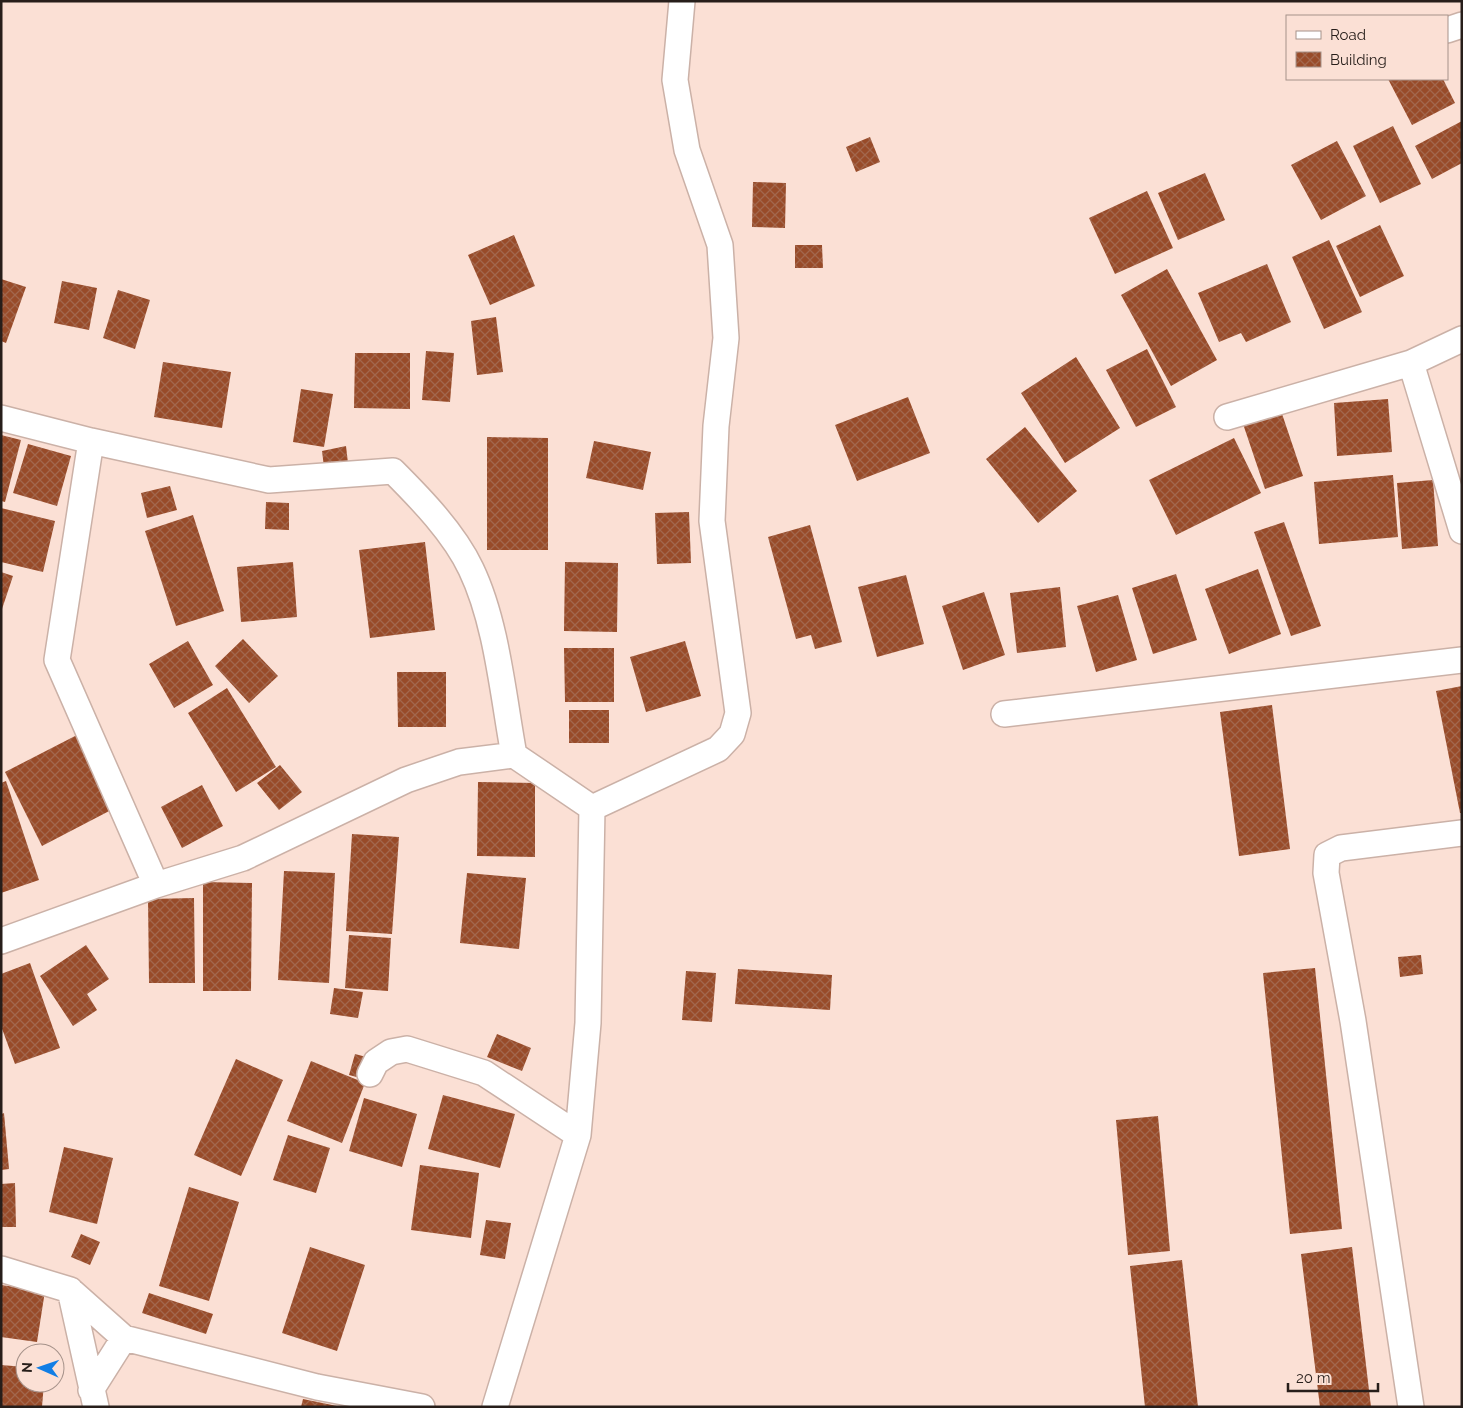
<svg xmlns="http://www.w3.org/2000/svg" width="1463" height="1408" viewBox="0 0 1463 1408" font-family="Raleway,sans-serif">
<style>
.building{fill:url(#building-cross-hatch)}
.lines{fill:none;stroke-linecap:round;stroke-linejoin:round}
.street-casing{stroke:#cbb1a7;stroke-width:28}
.street{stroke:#fff;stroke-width:25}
</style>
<defs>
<pattern id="building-cross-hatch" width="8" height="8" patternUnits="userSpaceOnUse" patternTransform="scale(1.25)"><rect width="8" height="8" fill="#984b29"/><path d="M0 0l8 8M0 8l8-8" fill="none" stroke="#a2674d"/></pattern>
</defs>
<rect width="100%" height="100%" fill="#fbe0d5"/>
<path class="building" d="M1388,79h55l12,24 -43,22z
M1462,121v42l-30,16 -17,-33z
M1393,126l28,58 -41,19 -27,-57z
M870,137l10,25 -24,10 -10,-25z
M1337,141l29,55 -45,24 -30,-55z
M1205,173l20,47 -47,20 -20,-47z
M753,182l33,1 -1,45 -33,-1z
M1147,191l26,57 -58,26 -26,-56z
M1380,225l24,51 -44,21 -24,-51z
M514,235l21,51 -45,19 -22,-50z
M1329,240l33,72 -38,17 -32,-72z
M795,245h27l1,23h-28z
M1267,264l24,58 -45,20 -5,-9 -22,9 -21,-49z
M1167,269l50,91 -46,26 -50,-91z
M1,279l25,8 -20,56 -5,-2z
M62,281l35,7 -8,42 -35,-7z
M118,290l32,10 -15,49 -32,-11z
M496,317l7,55 -26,3 -6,-54z
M1147,349l29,58 -40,20 -30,-57z
M426,351l28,2 -4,49 -28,-2z
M355,353h55v56l-56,-1z
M1076,357l44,71 -55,35 -44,-70z
M163,362l68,10 -9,56 -68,-11z
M301,389l32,5 -9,53 -31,-5z
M908,397l22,56 -73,28 -22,-56z
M1388,399l4,53 -55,4 -3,-53z
M1279,405l24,71 -38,13 -24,-71z
M1025,427l52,64 -39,32 -52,-64z
M1,435l20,5 -16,62 -4,-1z
M487,437l61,1v112h-61z
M1234,438l27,55 -85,42 -27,-55z
M594,441l57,11 -8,38 -57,-12z
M28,444l43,12 -14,50 -44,-13z
M346,446l2,17 -24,4 -2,-16z
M1393,475l5,62 -79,7 -5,-62z
M1433,480l5,66 -36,3 -5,-66z
M170,486l7,24 -30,8 -6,-25z
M266,502l23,1v27l-24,-1z
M1,508l54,13 -12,51 -42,-10z
M689,512l2,51 -34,1 -2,-51z
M193,515l31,96 -48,15 -31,-95z
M1284,522l37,104 -30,10 -37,-104z
M810,525l32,117 -27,7 -4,-14 -15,4 -28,-102z
M425,542l10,88 -65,8 -11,-88z
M293,562l4,55 -56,5 -4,-55z
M565,562l53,1 -1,69 -53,-1z
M1258,569l23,65 -52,20 -24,-65z
M1,572l12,4 -11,33h-1z
M1176,574l21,66 -44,14 -21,-66z
M906,575l18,69 -47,13 -19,-70z
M1060,587l6,60 -49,6 -7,-60z
M984,592l21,63 -42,15 -21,-64z
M1118,595l19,65 -41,12 -19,-66z
M243,639l35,37 -29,27 -34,-37z
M188,641l25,44 -39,23 -25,-44z
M685,641l16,55 -55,16 -16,-55z
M564,648h50v54h-49z
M397,672h49v55h-48z
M1462,686v127h-2l-24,-122z
M227,688l49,79 -40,25 -48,-79z
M1272,705l18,144 -51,7 -19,-144z
M569,710h40v33h-40z
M77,735l38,73 -73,38 -37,-74z
M280,765l22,27 -23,18 -22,-27z
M6,781l33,99 -38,13v-110z
M478,782l57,1v74l-58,-1z
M202,785l21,41 -41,22 -21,-41z
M352,834l47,3 -7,97 -46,-3z
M284,871l51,2 -6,110 -51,-3z
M467,873l59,5 -7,71 -59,-6z
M203,882l49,1 -1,108h-48z
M194,898l1,85h-46l-1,-84z
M349,935l42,3 -3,53 -43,-3z
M86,945l23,34 -22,15 10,16 -24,16 -33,-50z
M1421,955l2,19 -23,3 -2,-20z
M30,963l30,85 -45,16 -14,-38v-52z
M1315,968l27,261 -52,5 -27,-261z
M738,969l94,6 -2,35 -95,-6z
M686,971l30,2 -4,49 -30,-2z
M334,988l29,4 -5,26 -28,-4z
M497,1034l34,14 -9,23 -35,-14z
M355,1054l15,4 -6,21 -15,-4z
M236,1059l47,21 -42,96 -47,-21z
M311,1061l54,22 -23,60 -55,-22z
M443,1095l72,19 -15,54 -72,-19z
M364,1098l53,16 -15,53 -53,-16z
M4,1113l5,56 -8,1v-56z
M1158,1116l12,135 -42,4 -12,-135z
M288,1135l42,13 -14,45 -43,-13z
M64,1147l49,11 -16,66 -48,-12z
M420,1165l59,8 -8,65 -60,-8z
M15,1183l1,44h-15v-43z
M189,1187l50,15 -30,99 -50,-15z
M486,1220l25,3 -6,36 -25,-4z
M81,1234l19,8 -10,23 -19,-8z
M310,1247l55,18 -28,86 -55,-18z
M1352,1247l19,160h-51l-19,-153z
M1182,1260l16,147h-53l-15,-141z
M1,1285l44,6 -8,51 -36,-5z
M149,1293l64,21 -7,20 -64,-21z
M1,1365l24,2v16h19l-2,24h-41z
M303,1399l34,7v1h-36z"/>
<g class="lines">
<defs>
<path id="street" d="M1447,30l15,-5
M1462,339l-51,24 51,168
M1227,417l184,-54
M1,418l90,23 178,39 124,-9c28,28 61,62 78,98 26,54 32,127 43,186l78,53
M91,441l-34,219 99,225
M1004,714l458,-54
M592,808l126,-59 14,-15 6,-21 -26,-192 4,-95 10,-88 -6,-93 -33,-95 -12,-70 7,-79
M1,941l155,-56 87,-27 163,-78 53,-18 55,-7
M370,1074l6,-12 15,-10 16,-3 77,24 94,62
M1,1269l69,21 26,117
M70,1290l54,48 193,49 105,20
M91,1390l33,-52
M495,1407l83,-272 10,-112 4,-215
M1411,1407l-58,-386 -27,-148 1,-18 14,-7 121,-15"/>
</defs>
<use href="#street" class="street-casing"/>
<use href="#street" class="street"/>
</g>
<rect width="1463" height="1408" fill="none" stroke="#271e1a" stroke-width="5"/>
<rect x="1286" y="15" width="162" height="65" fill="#fbe0d5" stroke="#a6928a"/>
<rect x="1296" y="31" width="25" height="8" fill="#ffffff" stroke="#a6928a"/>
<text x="1330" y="40" font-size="15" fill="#271e1a">Road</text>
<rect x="1296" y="52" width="25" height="15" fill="url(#building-cross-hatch)" stroke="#a6928a"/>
<text x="1330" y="65" font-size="15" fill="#271e1a">Building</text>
<g transform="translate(40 1368) rotate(272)"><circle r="24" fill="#fbe0d5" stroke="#a6928a"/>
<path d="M0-4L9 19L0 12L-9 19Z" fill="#117ee5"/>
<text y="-8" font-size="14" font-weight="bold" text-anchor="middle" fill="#271e1a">N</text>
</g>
<path d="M1288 1383v8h90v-8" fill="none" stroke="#271e1a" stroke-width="2.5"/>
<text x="1296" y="1383" font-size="15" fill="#271e1a" stroke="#fbe0d5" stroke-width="4" paint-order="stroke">20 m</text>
</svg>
